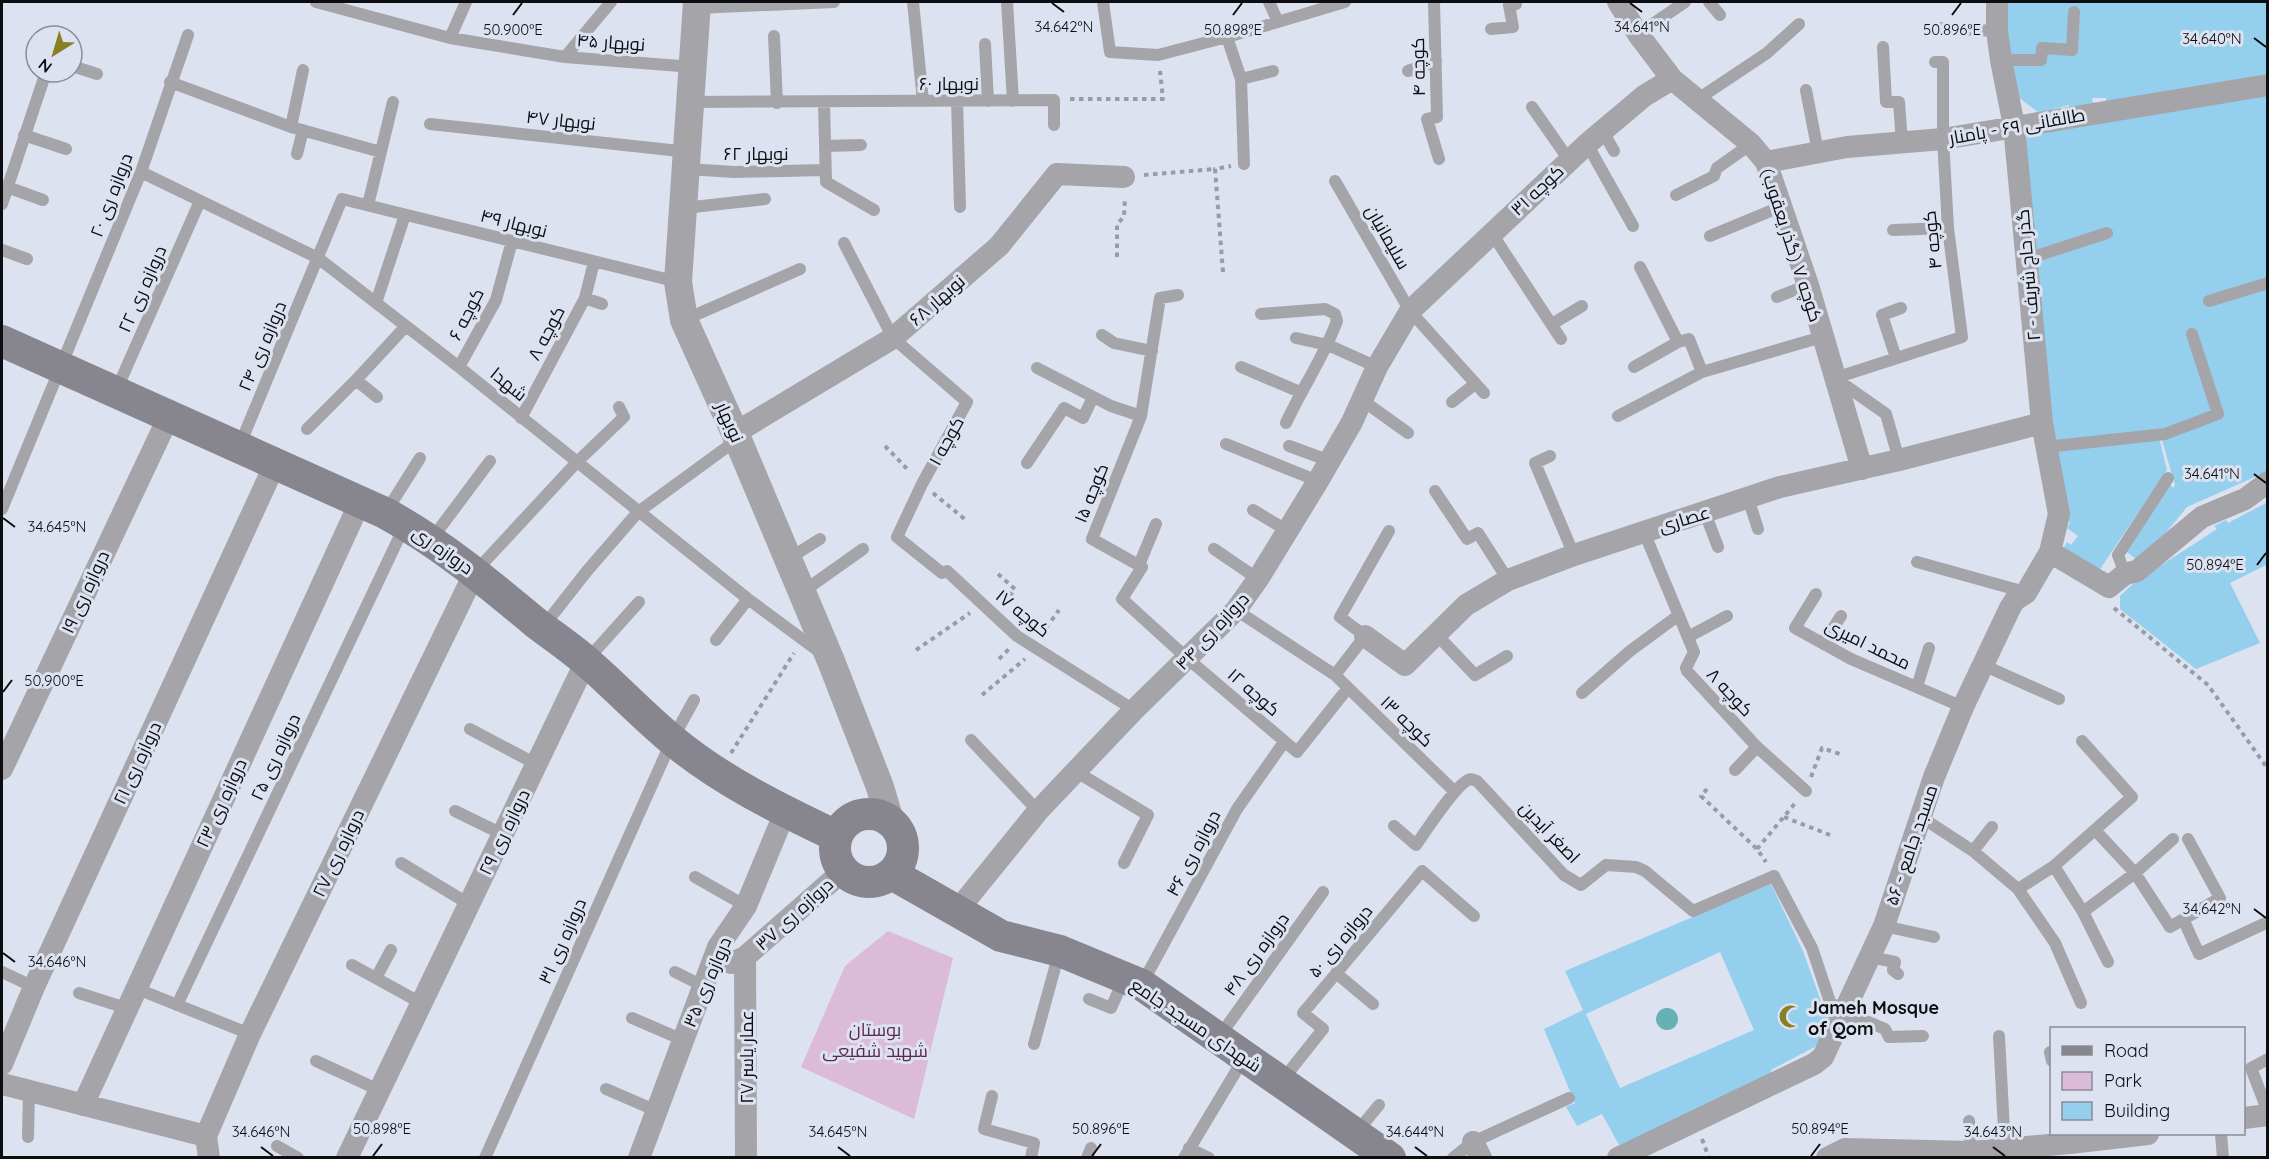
<svg xmlns="http://www.w3.org/2000/svg" width="2269" height="1159" viewBox="0 0 2269 1159" font-family="Quicksand,Cairo,sans-serif">
<style>
.green{fill:#dcbad9}
.water{fill:#67b1b4}
.building{fill:#95cfee;fill-rule:evenodd}
.lines{fill:none;stroke-linecap:round;stroke-linejoin:round}
.path{stroke:#979ca6;stroke-width:4;stroke-dasharray:4.5 4.5;stroke-linecap:butt}
.service{stroke:#a5a4a9;stroke-width:12}
.minor{stroke:#a5a4a9;stroke-width:22}
.tertiary{stroke:#a5a4a9;stroke-width:28}
.secondary{stroke:#87858e;stroke-width:32}
.ticks{fill:none;stroke:#0b0d11;stroke-width:2}
.labels{text-anchor:middle;dominant-baseline:central;stroke-width:6;stroke-linejoin:round;paint-order:stroke}
.street-label{font-size:18px;fill:#0b0d11;stroke:#dce2ef}
.poi-label{font-size:18px;font-weight:bold;fill:#0b0d11;stroke:#dce2ef;text-anchor:start}
.park-label{font-size:18px;fill:#5b2759;stroke:#dce2ef}
.ticks-label{font-size:15px;text-anchor:middle;fill:#0b0d11;stroke:#dce2ef;stroke-width:6;stroke-linejoin:round;paint-order:stroke}
</style>
<rect width="100%" height="100%" fill="#dce2ef"/>
<path class="green" d="M888,931l65,27 -39,161 -113,-52 44,-101z"/>
<path class="water" d="M1656 1019a11 11 0 1 1 22 0a11 11 0 1 1-22 0Z"/>
<path class="building" d="M2007,2h261v76l-29,2 1,5 -18,5v-4l-116,16v-4h-14l1,5 -24,5v-3l-30,8 -26,-20 -3,-29 33,-2 1,-11h30l2,-39h-5l-1,36 -31,-2 -1,12 -33,1z
M2268,91v380l-81,36 -46,56 -14,-11 43,-68 3,4 2,-3 -14,-48 -111,7 -26,-303 8,-11z
M2159,437l8,33 -71,105 -34,-24 5,-9 4,3 7,-9 -11,-8 3,-6 -3,-3 -17,-70z
M2266,503l2,4v57l-38,19 30,60 -64,26 -76,-60v-13l14,-13 83,-54 -3,-3 12,-6 2,3z
M1771,884l32,67 20,56 10,14 -9,21 -53,28v9l-152,66 -17,-31 -25,12 -11,-19 9,-4 -31,-74 39,-19 -18,-39zM1720,952l34,78 -134,58 -34,-74z"/>
<g class="lines">
<path class="path" d="M1070,99h93l-3,-28
M1144,175l71,-6
M1117,257v-33l7,-7 1,-20
M1223,272l-8,-103 16,-3
M885,446l25,26
M933,493l34,28
M998,574l17,15 -11,14
M2114,608l94,77 60,84
M1041,635l18,-25
M916,650l54,-37
M999,659l10,-10
M982,695l43,-36
M731,753l63,-100
M1811,777l11,-29 18,6
M1707,789l-6,7 56,53 9,13
M1784,817l46,18
M1757,849l40,-48
M1702,1139l7,19"/>
<path class="service" d="M316,2l134,36 115,19 128,10
M913,2l10,99
M1007,2l6,99
M1103,2l7,50 48,3 69,-18 118,-35
M1269,2l9,20
M1434,2l3,115 -10,2 12,40
M1709,2l11,13
M697,8l137,-6
M1938,28l59,3
M1491,29l22,-2 -4,-22 7,-1v-2
M1638,34l47,-32
M774,36l3,67
M1227,37l14,42 3,85
M450,38l16,-36
M985,44l3,57
M1883,47l3,55h13l3,41
M565,57l46,-55
M2001,60h40l1,-12 30,2 2,-38
M72,66l25,8
M1408,71l28,-10
M1241,79l32,-8
M170,82l121,45 90,25
M1806,90l12,62
M1698,99l69,-46 32,-29
M957,100l3,107
M692,102l362,-2v25
M824,103l2,79 48,28
M1532,107l37,53
M430,124l259,28
M291,127l12,-57
M1602,130l12,21
M24,135l42,14
M1587,144l46,82
M825,146l36,-1
M297,154l6,-24
M687,169l47,3 91,-2
M141,172l177,86 141,109 289,232 73,54
M1335,181l75,130 74,82
M7,187l36,13
M1676,195l38,-19 3,-8 34,-24
M2,204l44,-132
M368,205l25,-103
M684,208l81,-9
M1893,230l55,-2
M1491,232l70,107
M1710,236l70,-29
M844,243l49,95 74,64 -45,82 -25,53 45,36 5,-2 70,65 117,74
M2,250l25,9
M2027,259l80,-26
M1640,267l38,75
M1178,295l-18,3 -19,118 -49,123 50,28 -20,32 66,60 109,93 51,-64
M1777,297l31,-12
M585,298l17,6
M2209,301l59,-18
M376,303l29,-88
M1261,314l64,-5 10,5 2,7c-13,36 -35,67 -51,102
M684,320l116,-51
M1552,324l30,-18
M1102,335l12,8 38,8
M1296,338l32,7 49,22
M1896,358l-14,-43 19,-7
M459,367l37,-67 16,-59
M1241,367l59,25
M1634,367l44,-25 11,-3 13,33
M1037,368l74,38 30,10
M1835,378l127,-41 -14,-109 -5,-89v-77h-8
M356,380l21,17
M1839,381l47,33 13,46
M116,391l84,-190
M1362,400l46,33
M1452,402l23,-18
M1618,416l84,-44 120,-35
M521,418l64,-120 9,-36
M307,429l49,-49 50,-54
M1226,444l92,37
M1289,446l41,15
M239,447l103,-248 336,83
M2046,447l119,-13 53,-20 -26,-80
M1550,456l-15,7 39,92
M1027,463l37,-55 19,10 10,-21
M1435,491l32,48 11,-6 30,47
M1748,498l10,31
M2,509l139,-337 47,-137
M1253,510l35,21
M386,512l34,-54
M1705,513l13,34
M1644,532l50,120 -8,16 1,3 70,76 49,44
M431,540l59,-79
M1214,549l44,30
M788,559l32,-20
M1917,562l108,30
M1139,565l17,-41
M475,572l102,-110 47,-45 -5,-10
M2125,574l-7,-19 50,-77
M801,593l62,-44
M1816,594l-21,34 56,31 112,48
M1236,610l99,65 120,117
M543,627l44,-56 51,-59 100,-73
M1437,635l38,40 32,-19
M1688,637l39,-21
M716,640l32,-41
M1823,644l18,-28
M587,660l52,-58
M1983,665l76,34
M1335,675l30,-39 -25,-19 49,-86
M1917,687l12,-39
M1582,693l48,-42 49,-36
M470,729l66,35
M971,740l67,71
M1735,770l22,-23
M1075,771l73,44 -24,48
M455,811l47,23
M1921,817l52,34 45,38 37,54 26,60
M1394,826l22,19c10,-14 38,-58 52,-65 4,-2 5,0 9,1l87,94 17,10 25,-20 30,2 9,4 48,40 81,-35 38,72 18,54 14,10 41,17 4,8 34,-1
M2095,830l40,43 35,54 50,-29 -32,-59
M1973,851l19,-24
M401,863l68,41
M2054,866l29,46 25,50
M695,877l51,29
M2018,889l36,-23 78,-69 -50,-56
M2083,912l52,-39 38,-34
M2184,921l15,33 69,-32
M1884,926l50,11
M1870,957l25,5 -2,8 5,4
M352,965l69,38
M2,972l32,15
M675,972l28,14
M1336,973l37,31
M376,978l15,-28
M1142,984l95,-175 47,-67
M135,988l115,46
M79,993l47,15
M1089,999l22,9 13,-29
M177,1005l228,-480
M632,1018l51,22
M1999,1036l6,113
M1219,1037l104,-145
M1034,1044l25,-91
M2050,1052l2,9
M2268,1059l-17,9 17,44
M316,1061l63,29
M1281,1082l42,-53 -20,-16 119,-142 52,45
M606,1089l51,22
M992,1096l-8,33 50,14 -3,15
M1969,1121l2,31
M1356,1133l23,-28
M2221,1134l2,24
M28,1137l1,-46
M277,1146l21,12
M1189,1148l20,10
M485,1158l187,-418 22,-40
M1087,1158l4,-10
M1184,1158l60,-100
M1453,1158l20,-16 96,-44"/>
<path class="minor" d="M1618,2l20,32 34,45 79,65 15,18 42,123 54,184
M1766,162l81,-15 96,-8 325,-54
M735,433l158,-95 106,-92 58,-72 67,3
M2050,552l59,35 16,-13 12,-3 65,-54 43,-18 23,-17
M1365,636l40,29 61,-60 42,-25 66,-25 206,-68 119,-27 143,-37
M2,769l167,-353
M957,911l81,-100 96,-101 102,-100 22,-31 60,-98 34,-59 25,-55 33,-56 177,-167 57,-48 28,-17
M745,957l1,201
M731,963l14,-6 98,-86
M2,1064l32,-77 241,-523
M2,1084l204,52
M83,1105l277,-603
M2244,1118l24,-3
M206,1136l44,-102 225,-462
M206,1136l3,22
M1473,1142l8,16
M347,1158l239,-497
M639,1158l79,-211 28,-41 39,-94
M1618,1158l196,-94 9,-7 61,-131 50,-149 29,-70 47,-99 5,-8 11,-7 24,-41 9,-38 -17,-91 -28,-297 -13,-66 -4,-29v-29
M1827,1158l18,-9 126,3 99,-9 78,-9"/>
<path class="tertiary" d="M697,2l-19,280 6,38 51,113 96,228 49,126 10,34"/>
<path class="secondary" d="M2,341l383,172c55,30 103,70 151,110 17,13 35,25 51,39 29,25 55,53 84,77 49,41 108,70 165,97
M835 848a34 34 0 1 1 68 0a34 34 0 1 1-68 0Z
M892,874l109,62 59,15 82,34 248,173"/>
</g>
<path class="ticks" d="M1052,3l12,9M1630,3l12,9M513,15l9,-12M1233,15l9,-12M1952,15l9,-12M2254,38l12,9M2254,474l12,9M3,518l12,9M2257,565l9,-12M3,692l9,-12M2254,909l12,9M3,953l12,9M261,1147l12,9M838,1147l12,9M1415,1147l12,9M1993,1147l12,9M373,1156l9,-12M1092,1156l9,-12M1811,1156l9,-12"/>
<defs>
<symbol id="mosque-bare" viewBox="-9 -9 18 18"><path d="M3.5-4.9A6 6 0 1 0 3.5 4.9A5 5 0 1 1 3.5-4.9Z" fill="#897f25" stroke="#dce2ef" stroke-width="2.5" paint-order="stroke"/></symbol>
</defs>
<g fill-rule="evenodd">
<use href="#mosque-bare" x="1774" y="1000" width="33" height="33"/>
</g>
<g class="labels">
<g class="street-label">
<text transform="translate(611 42) rotate(4)">نوبهار ۴۵</text>
<text transform="translate(1418 67) rotate(-91)">کوچه ۴</text>
<text x="949" y="83">نوبهار ۶۰</text>
<text transform="translate(561 120) rotate(6)">نوبهار ۴۷</text>
<text transform="translate(2017 126) rotate(-10)">طالقانی ۶۹ - پامنار</text>
<text x="756" y="153">نوبهار ۶۲</text>
<text transform="translate(1537 190) rotate(-43)">کوچه ۳۱</text>
<text transform="translate(111 195) rotate(-69)">دروازه ری ۲۰</text>
<text transform="translate(514 223) rotate(14)">نوبهار ۴۹</text>
<text transform="translate(1388 237) rotate(60)">سلیمانیان</text>
<text transform="translate(1932 240) rotate(-96)">کوچه ۴</text>
<text transform="translate(1792 245) rotate(72)">کوچه ۷ (گذر یعقوب)</text>
<text transform="translate(2028 275) rotate(-95)">۲ - گذر حاج شریف</text>
<text transform="translate(142 289) rotate(-66)">دروازه ری ۲۲</text>
<text transform="translate(937 300) rotate(-41)">نوبهار ۶۸</text>
<text transform="translate(466 314) rotate(-63)">کوچه ۶</text>
<text transform="translate(546 333) rotate(-62)">کوچه ۸</text>
<text transform="translate(262 346) rotate(-67)">دروازه ری ۲۴</text>
<text transform="translate(509 384) rotate(39)">شهدا</text>
<text transform="translate(730 422) rotate(66)">نوبهار</text>
<text transform="translate(946 441) rotate(-61)">کوچه ۱</text>
<text transform="translate(1091 493) rotate(-68)">کوچه ۱۵</text>
<text transform="translate(1684 519) rotate(-17)">عصاری</text>
<text transform="translate(443 550) rotate(35)">دروازه ری</text>
<text transform="translate(85 592) rotate(-65)">دروازه ری ۱۹</text>
<text transform="translate(1023 613) rotate(39)">کوچه ۱۷</text>
<text transform="translate(1212 631) rotate(-47)">دروازه ری ۴۴</text>
<text transform="translate(1868 644) rotate(26)">محمد امیری</text>
<text transform="translate(1254 692) rotate(41)">کوچه ۱۲</text>
<text transform="translate(1730 692) rotate(47)">کوچه ۸</text>
<text transform="translate(1407 721) rotate(44)">کوچه ۱۳</text>
<text transform="translate(275 757) rotate(-65)">دروازه ری ۲۵</text>
<text transform="translate(137 763) rotate(-65)">دروازه ری ۲۱</text>
<text transform="translate(221 803) rotate(-65)">دروازه ری ۲۳</text>
<text transform="translate(504 832) rotate(-64)">دروازه ری ۲۹</text>
<text transform="translate(1550 832) rotate(46)">اصغر آیدین</text>
<text transform="translate(1911 845) rotate(-71)">۵۶ - مسجد جامع</text>
<text transform="translate(338 853) rotate(-64)">دروازه ری ۲۷</text>
<text transform="translate(1193 853) rotate(-62)">دروازه ری ۴۶</text>
<text transform="translate(794 914) rotate(-42)">دروازه ری ۳۷</text>
<text transform="translate(562 941) rotate(-66)">دروازه ری ۳۱</text>
<text transform="translate(1340 941) rotate(-50)">دروازه ری ۵۰</text>
<text transform="translate(1256 954) rotate(-54)">دروازه ری ۴۸</text>
<text transform="translate(707 982) rotate(-67)">دروازه ری ۳۵</text>
<text transform="translate(1196 1025) rotate(34)">شهدای مسجد جامع</text>
<text transform="translate(746 1057) rotate(-90)">عمار یاسر ۲۷</text>
</g>
<g class="poi-label">
<text x="1808" y="1007">Jameh Mosque<tspan x="1808" dy="21">of Qom</tspan></text>
</g>
<g class="park-label">
<text x="875" y="1029">بوستان<tspan x="875" dy="21">شهید شفیعی</tspan></text>
</g>
</g>
<g class="ticks-label">
<text x="1064" y="32">34.642°N</text>
<text x="1642" y="32">34.641°N</text>
<text x="513" y="35">50.900°E</text>
<text x="1233" y="35">50.898°E</text>
<text x="1952" y="35">50.896°E</text>
<text x="2212" y="44">34.640°N</text>
<text x="2212" y="479">34.641°N</text>
<text x="57" y="532">34.645°N</text>
<text x="2215" y="570">50.894°E</text>
<text x="54" y="686">50.900°E</text>
<text x="2212" y="914">34.642°N</text>
<text x="57" y="967">34.646°N</text>
<text x="382" y="1134">50.898°E</text>
<text x="1101" y="1134">50.896°E</text>
<text x="1820" y="1134">50.894°E</text>
<text x="261" y="1137">34.646°N</text>
<text x="838" y="1137">34.645°N</text>
<text x="1415" y="1137">34.644°N</text>
<text x="1993" y="1137">34.643°N</text>
</g>
<rect width="2269" height="1159" fill="none" stroke="#0b0d11" stroke-width="6"/>
<rect x="2050" y="1027" width="195" height="108" fill="#dce2ef" stroke="#888d96" stroke-width="1.5"/>
<rect x="2062" y="1046" width="30" height="9" fill="#87858e" stroke="#888d96" stroke-width="1.5"/>
<text x="2104" y="1057" font-size="18" fill="#0b0d11">Road</text>
<rect x="2062" y="1072" width="30" height="18" fill="#dcbad9" stroke="#888d96" stroke-width="1.5"/>
<text x="2104" y="1087" font-size="18" fill="#0b0d11">Park</text>
<rect x="2062" y="1102" width="30" height="18" fill="#95cfee" stroke="#888d96" stroke-width="1.5"/>
<text x="2104" y="1117" font-size="18" fill="#0b0d11">Building</text>
<g transform="translate(54 54) rotate(217)"><circle r="28" fill="#dce2ef" stroke="#888d96" stroke-width="1.5"/>
<path d="M0-4.5L10 22L0 15L-10 22Z" fill="#897f25"/>
<text y="-9" font-size="16" font-weight="bold" text-anchor="middle" fill="#0b0d11">N</text>
</g>
</svg>
